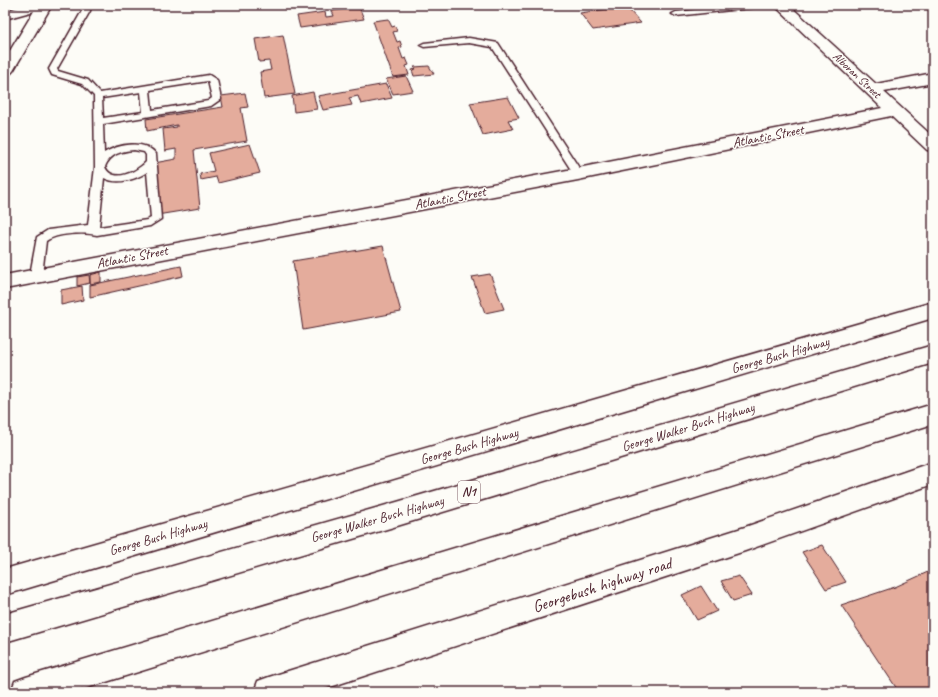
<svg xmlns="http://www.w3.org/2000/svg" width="938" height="697" viewBox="0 0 938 697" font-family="Caveat,sans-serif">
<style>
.building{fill:#e4ac9c;stroke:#4a1f2b}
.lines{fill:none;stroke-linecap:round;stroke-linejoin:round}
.lane-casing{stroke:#4a1f2b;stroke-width:3}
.street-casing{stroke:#4a1f2b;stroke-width:3}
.highway-casing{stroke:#4a1f2b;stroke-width:3}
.lane{fill:#fdfcf7;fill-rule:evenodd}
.street{fill:#fdfcf7;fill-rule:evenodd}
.highway{fill:#fdfcf7;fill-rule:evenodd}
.labels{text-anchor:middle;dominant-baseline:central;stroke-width:3;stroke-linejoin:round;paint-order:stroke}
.far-street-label{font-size:12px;fill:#4a1f2b;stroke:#fdfcf7}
.shield{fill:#fdfcf7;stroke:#806168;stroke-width:1}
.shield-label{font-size:13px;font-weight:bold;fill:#4a1f2b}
.street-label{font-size:14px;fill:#4a1f2b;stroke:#fdfcf7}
.near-street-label{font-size:17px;fill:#4a1f2b;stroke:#fdfcf7}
</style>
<rect width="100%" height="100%" fill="#fdfcf7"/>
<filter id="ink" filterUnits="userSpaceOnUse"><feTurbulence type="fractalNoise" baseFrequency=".025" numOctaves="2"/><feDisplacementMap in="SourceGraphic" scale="8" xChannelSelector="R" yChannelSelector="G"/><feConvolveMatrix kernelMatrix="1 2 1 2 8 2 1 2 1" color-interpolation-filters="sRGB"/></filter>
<g filter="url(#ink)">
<path class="building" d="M612,5h51l-34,5 12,13 -48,7 -13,-17 35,-5z
M359,7l5,12 -64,9 -3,-12 28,-4 1,5 8,-1 -2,-5z
M388,19l4,8 3,-1 2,5 -4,1 4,10 3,-1 2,6 -3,1 4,11 3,-1 3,7 -3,1 3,9 -16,2 -20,-56z
M283,35l12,59 -31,4 -4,-26 11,-2 -2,-9 -10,1 -4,-23z
M429,66l5,8 -20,2 -2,-6 4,-1 -2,-2z
M406,76l7,15 -20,3 -7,-15z
M386,84l6,14 -31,6 -3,-8 -9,2 3,7 -29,5 -5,-14z
M313,92l4,17 -23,3 -2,-16z
M245,93l3,14 -7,1 6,33 -53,9 6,58 -43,7 -3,-52 22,-4v-10l-11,2 -2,-22 14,-2v-2l-30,6 -1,-12 77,-12 -2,-11z
M508,97l11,21 -11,2 5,9 -30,6 -13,-32z
M250,144l10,29 -42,10 -2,-6 -15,3 -1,-6 14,-3 -5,-18z
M383,246l18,66 -98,18 -10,-69z
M181,266l2,10 -93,21v-12z
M101,272v10l-11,2v-9z
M490,274l14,35 -19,4 -13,-36z
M89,275l1,8 -13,3v-9z
M82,286l1,14 -22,5v-15z
M822,545l24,37 -20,7 -24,-37z
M930,571l3,4v117h-34l-58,-87 54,-18z
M739,576l13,19 -19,6 -12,-20z
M701,586l16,25 -20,9 -15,-25z"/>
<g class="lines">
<defs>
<path id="lane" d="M83,5h8l-1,6 -33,58 1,2 30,9 12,13 109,-18 8,5 4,19 -10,7 -108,18 1,29c14,-9 41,-14 52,1l5,65 -11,7 -53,9c-12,-3 -41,-2 -51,6l-4,34 -6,4 -6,-4 7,-38 11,-7 40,-5 7,-58 -1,-71 -12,-12 -30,-9 -3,-6 33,-58zM208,81l4,17 -4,3 -56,9 -2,-20zM141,92l2,20 -40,6 -1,-20zM134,150l10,2 2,3v7c-10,10 -33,22 -41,5 5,-13 16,-16 29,-17zM147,172l4,46 -4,2 -48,7 5,-49c13,7 31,2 43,-6z
M738,5h25l-4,2 -83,9 -4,-2 4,-2z
M469,38l29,5 85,131 -2,2h-6l-83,-129 -23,-4 -45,4 -4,-2 4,-2z"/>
<path id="street" d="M25,5h27l-39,66 -3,3 -5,2v-17l29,-48 -29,8v-8z
M774,5h15l87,79 57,-11v10l-49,9 49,45v14l-6,-1 -36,-34 -313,64 -573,109v-14l573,-107 304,-60z
M933,302v16l-928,277v-26z
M933,462v22l-188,67 -430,141h-61l4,-11 11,-4 476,-150z"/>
<path id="highway" d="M933,345v18l-536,163 -392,116v-28l392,-112z
M933,404v20l-859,268h-63l4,-11 11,-4z"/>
</defs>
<use href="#lane" class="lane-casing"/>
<use href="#street" class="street-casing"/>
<use href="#highway" class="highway-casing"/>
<use href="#lane" class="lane"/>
<use href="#street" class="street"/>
<use href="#highway" class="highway"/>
</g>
</g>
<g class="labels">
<g class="far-street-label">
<text transform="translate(857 75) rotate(43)">Alboran Street</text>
</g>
<rect class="shield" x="458" y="481" width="22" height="22" rx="3"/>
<g class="shield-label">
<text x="469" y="492">N1</text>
</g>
<g class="street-label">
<text transform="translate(768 136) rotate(-11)">Atlantic Street</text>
<text transform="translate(450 198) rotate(-11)">Atlantic Street</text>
<text transform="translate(132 257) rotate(-11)">Atlantic Street</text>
<text transform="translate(780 355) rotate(-16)">George Bush Highway</text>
<text transform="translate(688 427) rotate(-17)">George Walker Bush Highway</text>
<text transform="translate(469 446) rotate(-16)">George Bush Highway</text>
<text transform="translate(377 519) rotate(-16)">George Walker Bush Highway</text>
<text transform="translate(158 537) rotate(-16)">George Bush Highway</text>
</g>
<g class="near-street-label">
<text transform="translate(602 585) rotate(-18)">Georgebush highway road</text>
</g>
</g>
<rect width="938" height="697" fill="none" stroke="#fdfcf7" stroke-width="20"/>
<rect x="10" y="10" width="918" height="677" fill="none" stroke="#4a1f2b" stroke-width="1.5" filter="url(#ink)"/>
</svg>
